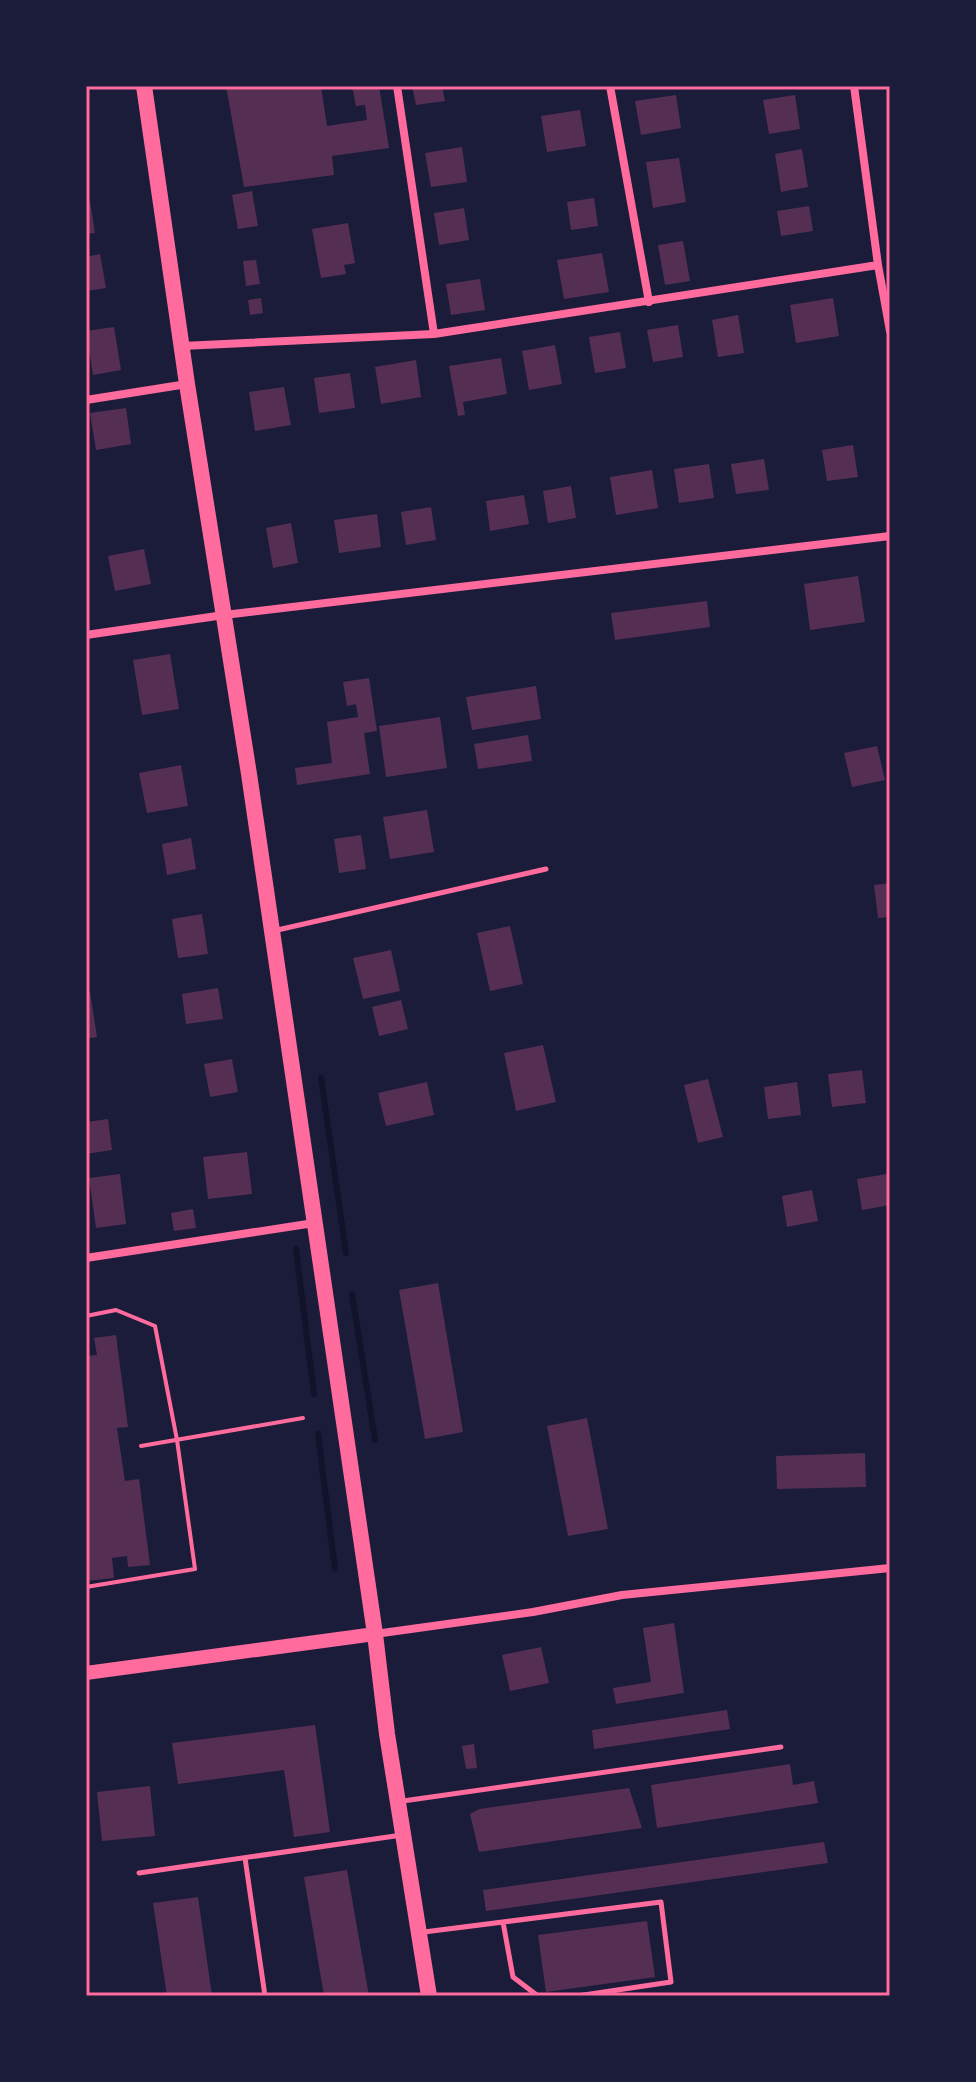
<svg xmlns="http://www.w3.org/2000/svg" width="976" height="2082" viewBox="0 0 976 2082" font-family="Barlow,sans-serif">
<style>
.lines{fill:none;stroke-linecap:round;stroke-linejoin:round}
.stream{stroke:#12122b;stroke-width:6}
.building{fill:#542f53}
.path{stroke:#ff6b9d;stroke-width:4}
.service{stroke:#ff6b9d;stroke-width:5}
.minor{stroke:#ff6b9d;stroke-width:8}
.tertiary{stroke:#ff6b9d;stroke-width:14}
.secondary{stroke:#ff6b9d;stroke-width:16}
.neatline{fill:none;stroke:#ff6b9d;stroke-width:3}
</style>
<rect width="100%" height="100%" fill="#1b1b3a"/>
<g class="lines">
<path class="stream" d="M321,1078l25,175
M296,1249l18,145
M352,1294l23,146
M318,1434l17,135"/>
</g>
<path class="building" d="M226,86h95l6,40 40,-6 -2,-15 -9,1 -4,-20h27l10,62 -57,8 2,19 -90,12z
M412,86h30l3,15 -29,4z
M676,95l5,33 -40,7 -6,-34z
M795,95l5,34 -31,5 -6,-34z
M580,110l6,36 -39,6 -6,-36z
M462,147l5,35 -36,5 -6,-34z
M802,149l6,38 -27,5 -6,-38z
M679,158l7,44 -33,6 -7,-46z
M252,191l6,35 -20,3 -6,-34z
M594,198l4,28 -27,4 -4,-28z
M86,201h4l5,32 -9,1z
M809,206l4,25 -32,5 -4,-25z
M464,208l5,32 -30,5 -5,-32z
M348,223l7,40 -11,2 2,9 -25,4 -9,-49z
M683,241l7,40 -25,4 -7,-40z
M602,253l7,39 -45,7 -7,-39z
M100,254l6,34 -20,3v-34z
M256,260l4,24 -14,2 -3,-25z
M480,279l5,31 -34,5 -5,-31z
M261,298l2,15 -13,2 -2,-15z
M833,298l6,38 -43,7 -6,-38z
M738,315l6,38 -26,4 -6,-37z
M678,325l5,32 -30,5 -6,-32z
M114,327l7,43 -28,5 -7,-44z
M620,332l6,36 -31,5 -6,-36z
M555,345l7,39 -33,6 -7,-39z
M501,358l6,36 -44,8 2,13 -7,1 -9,-50z
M416,360l5,37 -40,7 -6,-37z
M350,373l5,35 -36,5 -5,-35z
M284,387l7,38 -36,6 -6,-39z
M126,408l5,36 -35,6 -6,-37z
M853,445l5,32 -31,4 -5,-31z
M764,459l5,31 -33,4 -5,-30z
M709,464l5,34 -35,5 -5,-34z
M652,470l6,38 -42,7 -6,-38z
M571,486l5,32 -28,5 -5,-32z
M524,495l5,29 -39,7 -4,-30z
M431,507l5,33 -30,5 -5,-33z
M377,514l4,33 -42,6 -5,-33z
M291,523l7,40 -25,5 -7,-40z
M144,549l7,35 -36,7 -7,-35z
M858,576l7,46 -55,8 -6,-46z
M707,601l3,26 -95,13 -4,-27z
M170,654l9,55 -37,6 -9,-55z
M369,678l8,53 -13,2 6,41 -73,11 -2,-17 37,-5 -5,-41 31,-5 -2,-13 -9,2 -4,-24z
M536,686l5,33 -69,11 -6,-33z
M440,717l7,51 -61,9 -7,-51z
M528,735l4,26 -54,8 -4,-25z
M877,746l8,34 -33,7 -8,-34z
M181,765l7,41 -41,7 -8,-40z
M427,810l7,42 -44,7 -7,-42z
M361,835l5,34 -27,4 -5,-34z
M191,838l5,31 -29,6 -5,-31z
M890,883v34l-12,1 -4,-33z
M202,914l6,40 -30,4 -6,-39z
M510,926l13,58 -33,7 -13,-58z
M391,950l9,41 -37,8 -10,-41z
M218,988l5,31 -37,5 -4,-30z
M90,992l7,45 -11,2v-46z
M401,1000l7,29 -29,7 -7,-29z
M543,1045l13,57 -40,9 -12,-58z
M232,1059l6,33 -28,5 -6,-33z
M862,1070l4,33 -34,4 -4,-33z
M708,1079l15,58 -25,6 -14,-58z
M427,1082l7,33 -48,11 -8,-33z
M797,1082l4,33 -33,4 -4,-32z
M108,1119l4,31 -26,4v-32z
M247,1152l5,42 -44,5 -5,-42z
M120,1174l6,50 -30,4 -7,-50z
M887,1174l3,31 -28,5 -5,-31z
M812,1190l6,31 -31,6 -5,-31z
M193,1209l3,19 -22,3 -3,-18z
M438,1283l25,149 -38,7 -26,-149z
M116,1335l12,92 -11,1 8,53 14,-2 11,86 -22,2 -1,-11 -15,2 2,20 -28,3v-225l11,-1 -3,-17z
M587,1418l21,111 -40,7 -21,-110z
M865,1453l1,34 -89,2 -1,-33z
M674,1623l10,70 -68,11 -3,-16 38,-6 -8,-54z
M541,1647l8,36 -39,8 -8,-36z
M727,1710l3,19 -136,20 -2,-19z
M315,1725l15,107 -36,5 -10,-67 -106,14 -6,-41z
M474,1744l3,24 -11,1 -4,-23z
M790,1764l3,21 21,-4 4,22 -161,25 -6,-43z
M150,1786l5,50 -53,5 -5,-49z
M629,1788l13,40 -163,24 -9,-38 9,-5z
M824,1842l4,21 -342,48 -3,-21z
M347,1870l22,126h-45l-20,-119z
M198,1897l14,99h-45l-14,-93z
M647,1921l8,56 -109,15 -8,-57z"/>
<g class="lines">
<path class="path" d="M86,1316l30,-6 39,16 22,114 18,129 -109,18
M141,1446l162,-28"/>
<path class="service" d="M273,931l273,-62
M403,1801l378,-54
M245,1858l20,138
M139,1873l263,-38
M503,1922l10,55 25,19
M424,1932l237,-30 10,80 -94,14"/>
<path class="minor" d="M397,86l37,248
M610,86l39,216
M854,86l24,179 12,66
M182,346l252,-12 444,-69
M86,400l101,-16
M86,635l138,-20 666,-79
M86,1258l228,-35
M375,1634l158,-22 89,-17 268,-27"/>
<path class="tertiary" d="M86,1673l289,-39"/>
<path class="secondary" d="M144,86l43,298 62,390 126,860 12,100 42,262"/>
</g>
<rect width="976" height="2082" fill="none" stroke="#1b1b3a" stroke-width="176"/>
<rect x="88" y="88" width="800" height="1906" class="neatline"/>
</svg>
